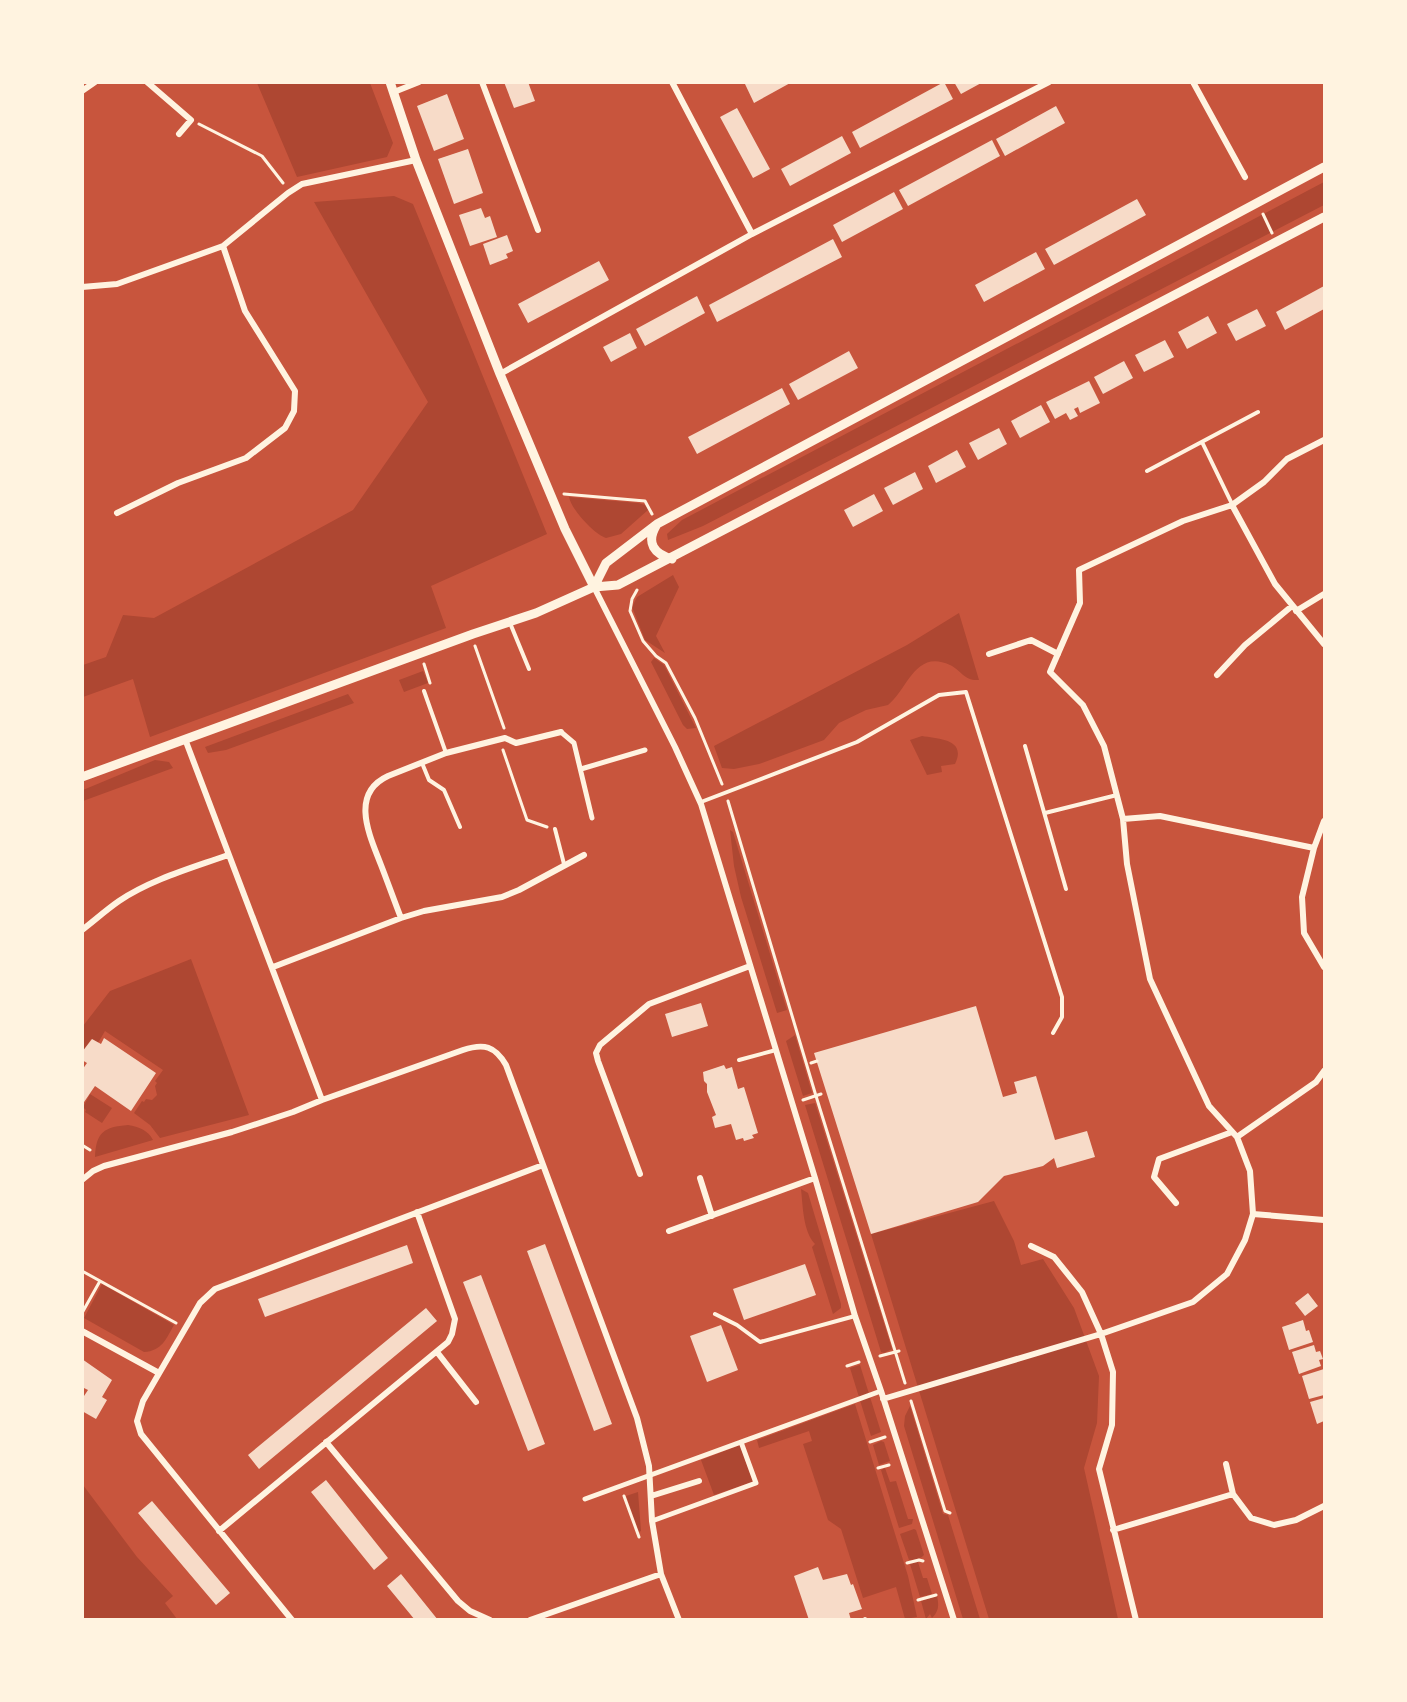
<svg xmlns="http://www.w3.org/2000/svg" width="1407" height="1702" viewBox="0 0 1407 1702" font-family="Raleway,sans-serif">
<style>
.green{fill:#ae4732}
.building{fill:#f7dbc8}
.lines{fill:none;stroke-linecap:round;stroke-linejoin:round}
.path{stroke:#fff3e0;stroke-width:3}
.service{stroke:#fff3e0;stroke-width:4}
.pedestrian{stroke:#fff3e0;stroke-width:5}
.minor{stroke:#fff3e0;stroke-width:6}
.tertiary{stroke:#fff3e0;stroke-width:9}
</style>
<rect width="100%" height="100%" fill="#c8553d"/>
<path class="green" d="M257,83h113l23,60 -6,14 -90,20z
M1324,182v23l-621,321 -35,14 -1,-6 15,-14z
M394,196l19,8 134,330 -116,52 15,42 -296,109 -17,-58 -50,18v-32l23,-8 17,-42 31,3 199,-108 75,-108 -114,-200z
M569,497l69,6 7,2 3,5 -27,24 -15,4c-12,-4 -35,-29 -37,-41z
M673,575l6,12 -23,49 9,17 -20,-13 -13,-33 5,-10z
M959,613l20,67c-15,1 -17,-9 -29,-15 -35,-16 -42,24 -62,40l-22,5 -27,13 -15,17 -65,24 -25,5 -12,-1 -8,-22 193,-101z
M654,658l10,7 32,63 -9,1 -4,-4 -32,-63z
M423,671l5,12 -24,9 -5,-12z
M348,694l6,9 -128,47 -18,3 -3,-6z
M922,736c17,3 45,3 33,28l-14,2 1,6 -15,3 -17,-35z
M155,760l14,2 4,6 -90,33v-11z
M730,830l3,2 54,178 -10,3 -36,-116 -7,-31z
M191,959l58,156 -89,23 -10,-13 -16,-12 8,-12 2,1 2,-3 6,1 5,-5 -2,-9 2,-3 -2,-2 8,-11 -58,-39 -7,12 -7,-4 -8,13v-26l27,-35z
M795,1035l17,58 -9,3 -17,-55z
M90,1094l22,14 -10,15 -17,-11 1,-2 -3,-3z
M815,1103l77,246 -8,4 -3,-1 -76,-247z
M128,1125c11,2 20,5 25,15l-58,17c1,-25 9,-30 33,-32z
M801,1189l7,4 33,111v4l-8,6 -21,-67 3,-3c-12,-13 -12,-37 -14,-55z
M994,1201l20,40 7,24 22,-6 31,49 25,68 -2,47 -13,45 34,151h-129l-118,-385z
M102,1284l72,41c-8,14 -12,26 -30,27l-60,-34z
M860,1365l21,67 -10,4 -21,-68z
M855,1404l53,172 9,41 -12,2 -9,-32 -33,11 -22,-69 -13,-9 -25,-76 9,-3 -3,-10 -50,17 -2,-8z
M910,1406l33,108 5,1 32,104h-17l-59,-193 1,-10z
M881,1441l3,1 6,19 -11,4 -6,-20z
M740,1445l12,34v3l-38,13 -13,-35z
M885,1468l5,14 6,-1 12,38h5l-1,5 -13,4 -18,-58z
M83,1485l54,72 36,39 -8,7 12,16h-94z
M638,1492l3,39 -2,1 -13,-36z
M914,1529l2,1 8,25c-3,4 -10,5 -15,5l-9,-26z
M918,1562l5,16h4l5,16 -12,3 -10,-33z
M937,1596c2,9 2,15 -5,22l-2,-4 -4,5 -5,-18z"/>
<path class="building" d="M504,82h24l7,19 -21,7z
M747,82h45l-38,21 -9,-19z
M944,82l9,17 -93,49 -8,-16z
M954,82h29l-22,12z
M447,94l17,45 -30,12 -17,-45z
M1056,106l9,17 -60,33 -9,-17z
M737,108l33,61 -17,9 -33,-61z
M842,136l9,17 -61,33 -9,-17z
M992,140l8,16 -92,50 -9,-16z
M468,149l15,44 -29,11 -16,-45z
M894,192l9,17 -61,33 -9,-17z
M1137,199l9,16 -92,50 -9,-16z
M481,208l4,10 5,-2 7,21 -27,9 -11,-31z
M507,235l6,16 -7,3 2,4 -18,7 -7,-21z
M833,239l9,18 -125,65 -8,-17z
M1036,252l9,17 -61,33 -9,-17z
M599,261l10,19 -81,43 -10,-19z
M1324,286v23l-39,21 -9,-18z
M697,296l8,17 -60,33 -9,-17z
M1257,309l9,17 -30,15 -9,-17z
M1208,316l9,17 -30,16 -9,-17z
M630,333l7,15 -26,14 -8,-15z
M1165,340l9,17 -30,15 -9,-17z
M849,351l9,17 -60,32 -9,-16z
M1124,361l9,17 -30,16 -9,-17z
M1089,381l11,22 -20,10 -2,-6 -4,2 4,7 -8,4 -4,-7 -11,6 -9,-17z
M782,388l8,16 -93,50 -9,-17z
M1041,405l9,17 -30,16 -9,-17z
M999,428l8,16 -29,16 -9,-17z
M957,450l9,17 -30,16 -8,-17z
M915,472l8,17 -30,16 -9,-17z
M874,494l9,17 -30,16 -9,-17z
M701,1003l7,23 -36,11 -7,-23z
M976,1006l27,91 14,-4 -3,-11 22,-6 19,64 32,-9 8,26 -38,11 -3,-10 -11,8 -39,10 -26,26 -107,32 -57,-181z
M104,1038l52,35 -25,38 -36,-25 -13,19v-35l5,-7 -5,-3v-8l10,-13 9,5z
M724,1065l2,4 6,-2 6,22 6,-2 14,46 -6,2 2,3 -10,3 -1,-3 -7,2 -5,-16 -16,4 -3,-11 4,-2 -9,-23v-8l-3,-3 -1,-9z
M545,1244l67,180 -18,7 -67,-180z
M407,1245l6,18 -148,54 -7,-18z
M805,1264l11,31 -72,25 -11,-31z
M481,1275l64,169 -17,7 -65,-169z
M1308,1293l10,13 -13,10 -10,-13z
M426,1308l11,13 -178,148 -11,-14z
M1303,1320l3,11 3,-1 4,12 -24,8 -7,-23z
M721,1325l17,45 -31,12 -17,-46z
M1314,1345l2,7 4,-1 3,8 -4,1 2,6 -22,8 -7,-22z
M82,1359l30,21 -10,17 5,3 -11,19 -14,-8v-12l6,-9 -4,-2 -2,4z
M1324,1369v26l-15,4 -7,-23z
M1324,1398v23l-7,3 -7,-22z
M326,1480l62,78 -14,12 -63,-78z
M152,1501l78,92 -14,12 -78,-92z
M818,1567l5,13 24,-6 4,11 2,-1 9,25 -13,4 2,7h-42l-15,-44z
M401,1574l37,46h-23l-28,-34z"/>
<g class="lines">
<path class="path" d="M199,124l63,32 21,27
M1263,214l9,19
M564,494l81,7 7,13
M637,590l-5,9 -2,12 13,30 13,15 10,7 29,55 27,66
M475,646l29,82
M424,664l6,19
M503,750l24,70 20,7
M728,801l88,295 89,287
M811,1063l6,-2
M803,1100l18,-6
M82,1145l8,5
M82,1271l94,52
M82,1313l18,-32
M880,1356l19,-5
M847,1366l12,-4
M911,1401l34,110 5,2
M870,1442l15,-5
M878,1468l11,-3
M624,1496l15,41
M907,1563l12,-3 4,1
M918,1600l18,-5"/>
<path class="service" d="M1202,442l30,62
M1147,471l111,-59
M510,623l19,46
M424,691l22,62
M1025,746l41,143
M422,763l7,17 15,10 16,37
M701,802l156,-60 82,-47 27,-3 96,305v20l-9,16
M1045,813l72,-18
M555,829l9,35
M739,1060l37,-10
M715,1314l22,11 23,17 95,-26
M865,1619l1,1"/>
<path class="pedestrian" d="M561,732l13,11 18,75
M581,769l64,-19
M585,1499l296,-108
M652,1521l104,-38 -15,-41"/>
<path class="minor" d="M147,82l44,38 -12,14
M482,82l56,148
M672,82l80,152
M1193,82l52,95
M82,91l13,-9
M394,92l25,-10
M82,287l35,-3 106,-38 65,-53 14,-9 114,-24
M500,374l252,-140 297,-152
M1232,505l43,79 49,60
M117,513l61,-30 68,-25 39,-30 9,-17 1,-20 -50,-80 -22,-65
M594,587l81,160 26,57 114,374 40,138 26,75 73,229
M1296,611l28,-17
M989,654l42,-14 27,14
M1217,675l28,-30 47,-39
M185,739l137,361
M1123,819l37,-3 154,32
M1324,821l-10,27 -12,49 2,36 20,34
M401,918c-7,-18 -13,-35 -20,-53 -11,-29 -32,-71 7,-89l58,-23 59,-15 11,5 45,-11
M82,930c13,-10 24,-20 37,-29 33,-22 73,-33 109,-46
M273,967l128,-49 23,-7 78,-14 17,-7 65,-35
M1237,1137l79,-55 8,-11
M640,1174l-42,-113 -2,-8 4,-8 49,-41 101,-38
M700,1178l12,38
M82,1180l11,-9 11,-5 128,-34 61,-20 29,-12 141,-50c21,-7 32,-4 43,15l131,353 12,48 3,55 9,53 18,46
M1176,1203l-22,-26 5,-18 73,-27
M1253,1214l71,6
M669,1231l146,-53
M1031,1246l23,11 28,35 19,42 12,38 -1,53 -13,44 37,151
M82,1331l77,42
M437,1352l39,50
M883,1399l218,-65 92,-32 34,-28 18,-34 8,-26 -3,-43 -13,-34 -28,-31 -59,-127 -23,-115 -4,-45 -19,-73 -21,-41 -33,-33 30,-69 -1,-33 104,-49 49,-16 32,-23 23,-23 37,-19
M326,1442l132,159 12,10 20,9
M1226,1464l7,30 18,24 23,7 22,-5 28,-14
M651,1496l48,-15
M1113,1530l120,-36
M219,1531l229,-189 4,-8 3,-15 -38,-107
M292,1620l-151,-186 -4,-13 6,-20 57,-98 15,-14 328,-124
M530,1620l131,-46"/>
<path class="tertiary" d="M390,82l26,78 84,214 65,155 29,58
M656,526c-10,17 -2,28 16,33
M594,587l12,-24 51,-39 667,-357
M82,777l391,-143 63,-21 58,-26 24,-2 706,-368"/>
</g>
<rect width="1407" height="1702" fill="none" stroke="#fff3e0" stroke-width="168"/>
</svg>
